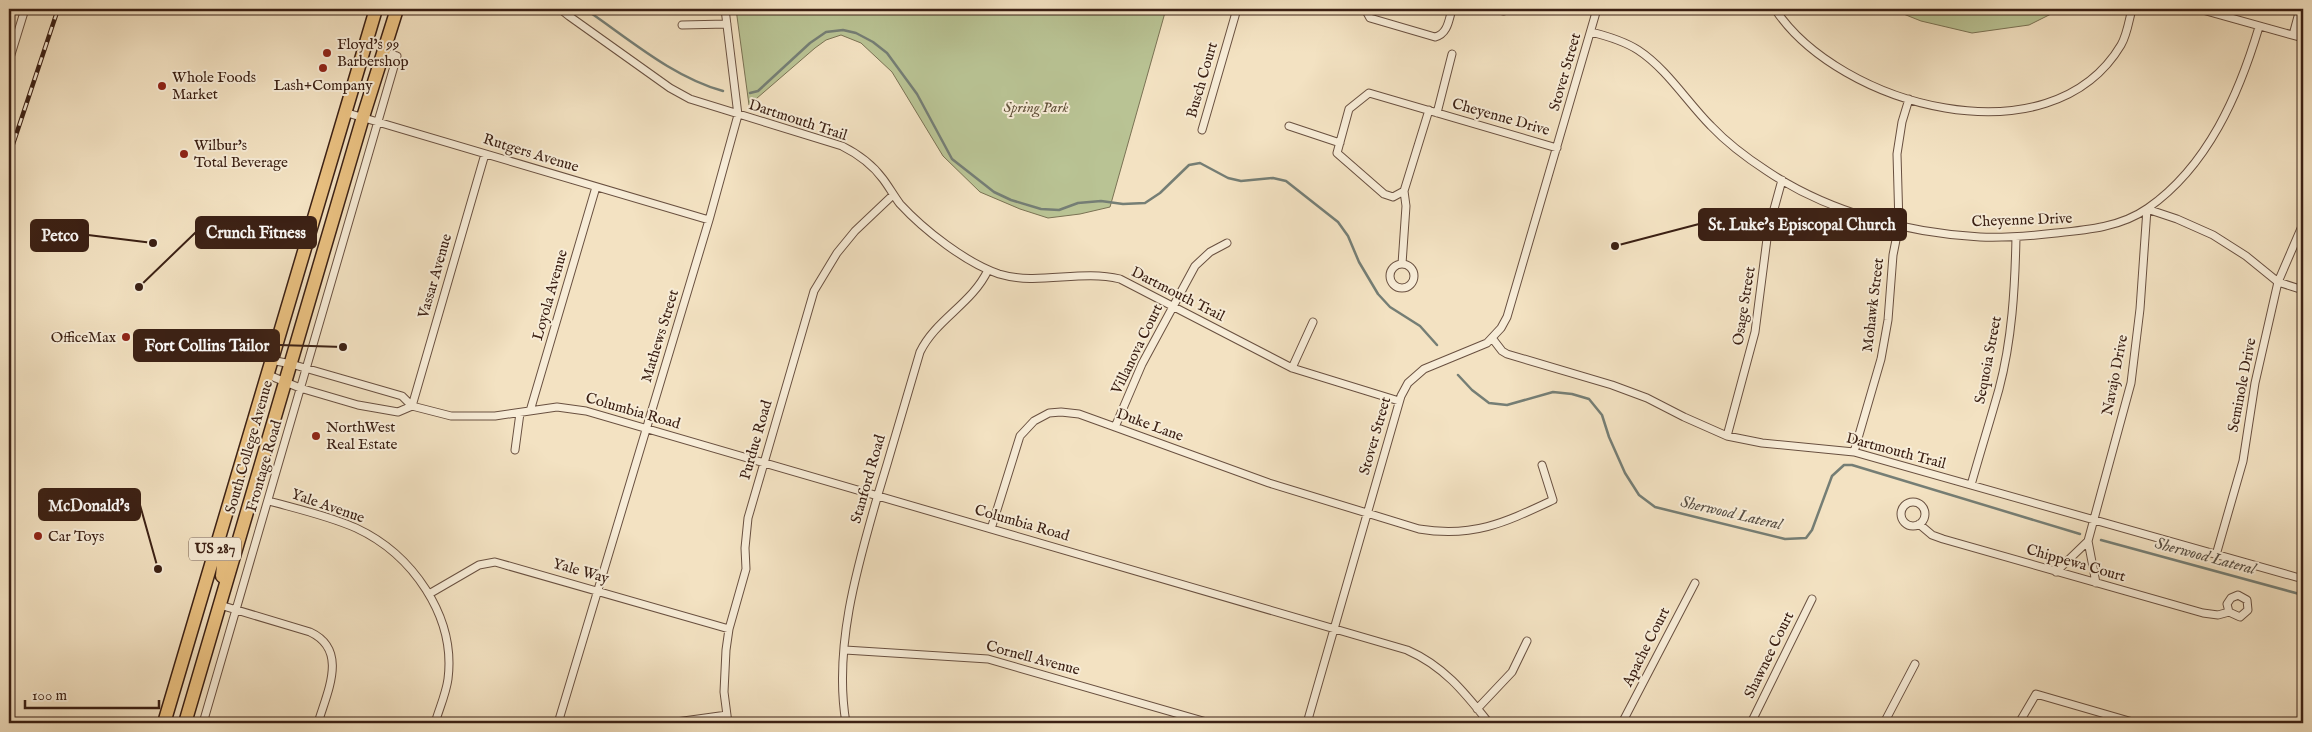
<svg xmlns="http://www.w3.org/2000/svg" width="2312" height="732" viewBox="0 0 2312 732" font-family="'IM FELL English',serif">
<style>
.green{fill:#b9c394;stroke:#7a7254}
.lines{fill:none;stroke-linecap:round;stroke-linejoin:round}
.stream{stroke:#757e75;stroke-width:2.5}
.street-casing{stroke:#695040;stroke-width:9}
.highway-casing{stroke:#3b2014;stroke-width:15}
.street{stroke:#f7ecd7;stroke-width:7}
.highway{stroke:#eac181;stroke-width:12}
.rail-casing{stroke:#3b2014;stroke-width:4.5}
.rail{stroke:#f7ecd7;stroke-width:2.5;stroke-dasharray:8;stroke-linecap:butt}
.poi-dot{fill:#8f2418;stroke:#f7ecd7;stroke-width:2}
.labels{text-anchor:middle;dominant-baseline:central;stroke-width:4;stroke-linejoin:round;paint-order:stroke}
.shield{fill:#f7ecd7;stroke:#735d4e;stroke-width:1}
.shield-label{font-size:14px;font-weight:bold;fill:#3b2014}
.poi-label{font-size:15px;fill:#3b2014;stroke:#f7ecd7;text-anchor:start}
.street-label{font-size:15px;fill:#3b2014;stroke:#f7ecd7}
.park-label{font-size:15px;font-style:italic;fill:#61513a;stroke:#f7ecd7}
.water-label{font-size:16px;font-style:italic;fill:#584f44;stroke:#f7ecd7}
.leader{fill:none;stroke:#3b2014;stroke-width:2}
.callout-dot{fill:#3b2014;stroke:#f7ecd7;stroke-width:2}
.callout{fill:#3b2014;stroke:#3b2014;stroke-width:2}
.callout-label{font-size:16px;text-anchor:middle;font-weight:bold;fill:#fff}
</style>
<rect width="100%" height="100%" fill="#f3e2c2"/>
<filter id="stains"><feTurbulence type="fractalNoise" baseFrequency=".004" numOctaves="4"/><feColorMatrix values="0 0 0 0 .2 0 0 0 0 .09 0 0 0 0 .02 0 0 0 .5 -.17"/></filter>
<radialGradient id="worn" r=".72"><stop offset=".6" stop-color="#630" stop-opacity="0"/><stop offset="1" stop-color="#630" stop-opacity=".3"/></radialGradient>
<path class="green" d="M736,9h430l-56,198 -30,7 -32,4 -28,-9 -40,-17 -37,-36 -51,-84 -31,-29 -20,-8 -15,5 -11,8 -66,57z
M1891,9h166v2l-28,14 -57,8 -51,-12z"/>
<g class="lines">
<path class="stream" d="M585,9c43,29 87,68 138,82
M750,93l8,-2 52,-48 16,-11 17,-2 13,3 17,9 14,11 30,41 35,65 42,33 17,8 30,9 18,1 19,-7 23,-2 22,3 22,-1 15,-10 29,-28 11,-2 28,15 13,3 32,-3 13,3 52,41 10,14 11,26 19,32 12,13 30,19 17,19
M1458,375l14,15 17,13 18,2 46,-13 19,2 17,5 13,16 7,22 16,36 14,22 16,12 130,32 21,-1 6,-8 20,-54 12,-11h8l228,69
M2101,540l202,55"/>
<defs>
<path id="street" d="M565,9l-1,3 5,4 101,72 20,11 152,47c16,8 30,18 41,33 6,8 11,17 17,25 24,26 66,59 99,70 40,12 81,-5 121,5l172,89 107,33
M1365,9l5,9 65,19c13,-3 14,-18 17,-28
M1495,9l9,2
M1775,9c64,97 275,155 346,36 6,-10 8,-25 11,-36
M2199,9l104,29
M682,25l45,-1
M1591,32c16,4 33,9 47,18 29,19 49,52 73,76 17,18 36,32 56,45 61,41 140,62 213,66 25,1 50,-1 76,-4 32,-3 65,-6 92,-25 60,-42 91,-114 111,-181
M2293,35l7,-26
M9,61l16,-52
M1429,110l-25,81 -11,6 -9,-3 -47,-41 12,-44 20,-16 188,55
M344,112l365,108
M1437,113l15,-59
M1289,126l51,17
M1202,130l35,-121
M1402,264l4,-58 -2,-15
M1390 276a12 12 0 1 1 24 0a12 12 0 1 1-24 0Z
M1492,338l10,13 5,3 105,31 35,13 37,19 43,19 35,7 92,9 449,127
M271,360l20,4 111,32 10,10 39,10h44l62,-9 29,4 821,239c37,16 58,43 82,73
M1292,368l21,-46
M266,374l34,14 58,17 40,7 14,-6
M412,406l73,-252
M530,411l66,-224
M1115,427l27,-63 53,-98 15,-14 17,-9
M1727,436l28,-104 13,-101 14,-51
M515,450l5,-37
M1854,452l27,-93 7,-39 5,-65 6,-30 -2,-71 5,-32 7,-23
M1971,485c9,-32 19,-64 28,-96 13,-49 16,-101 17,-152
M269,501c29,8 60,15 87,27 56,26 100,88 92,151 -2,15 -9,30 -13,44
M1901 514a12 12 0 1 1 24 0a12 12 0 1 1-24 0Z
M1919,524l13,11 11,4 260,74 15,2 11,-3 11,5 8,-7 -1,-10 -9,-5 -7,3 -4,6 2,8
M991,529l29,-93 14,-15 15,-8 12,-1 18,2 36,13 154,56 150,46c55,9 87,-7 134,-29l-11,-35
M2216,555l27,-94 12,-78 23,-101 25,-58
M2056,572l32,-31
M2096,583l-8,-42 43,-158 9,-74 7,-100 30,10 36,16 33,21 32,26 25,8
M429,594l50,-29 16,-3 234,67
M220,605l90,27c39,18 17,60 8,91
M845,650l143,9 222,64
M1477,709l35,-37 15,-31
M203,723l194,-667 -14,-3
M558,723l151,-503 29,-105 -13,-106
M669,723l58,-8
M728,723l-4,-31 2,-42 3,-21 17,-60 -1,-21 3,-30 66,-227 23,-38 18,-22 38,-36
M846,723c-13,-76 12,-159 33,-232 14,-46 27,-92 41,-139 16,-33 52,-48 68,-82
M1307,723l94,-327 7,-13 16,-14 63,-26 14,-15 6,-11 90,-308
M1622,723l73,-140
M1751,723l61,-124
M1884,723l31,-59
M2019,723l17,-29 100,29"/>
<path id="highway" d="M217,542l7,13 -2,21 5,4
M164,723l212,-714
M185,723l178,-606 34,-108"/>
</defs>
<use href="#street" class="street-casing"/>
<use href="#highway" class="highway-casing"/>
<use href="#street" class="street"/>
<use href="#highway" class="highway"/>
<defs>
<path id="rail" d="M9,156l49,-147"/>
</defs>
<use href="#rail" class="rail-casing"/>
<use href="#rail" class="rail"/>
</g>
<g class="poi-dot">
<circle cx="327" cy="53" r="5"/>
<circle cx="323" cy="68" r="5"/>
<circle cx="162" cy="86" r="5"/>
<circle cx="184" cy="154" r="5"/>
<circle cx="126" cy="337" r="5"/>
<circle cx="316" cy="436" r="5"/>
<circle cx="38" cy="536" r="5"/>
</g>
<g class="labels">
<rect class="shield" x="189" y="537.5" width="52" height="23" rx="4"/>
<g class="shield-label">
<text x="215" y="549">US 287</text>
</g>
<g class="poi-label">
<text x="337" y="44">Floyd's 99<tspan x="337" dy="17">Barbershop</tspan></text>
<text x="172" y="77">Whole Foods<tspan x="172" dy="17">Market</tspan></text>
<text x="323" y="85" text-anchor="middle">Lash+Company</text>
<text x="194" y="145">Wilbur's<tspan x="194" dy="17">Total Beverage</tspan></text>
<text x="116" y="337" text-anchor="end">OfficeMax</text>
<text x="326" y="427">NorthWest<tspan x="326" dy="17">Real Estate</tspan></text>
<text x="48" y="536">Car Toys</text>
</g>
<g class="street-label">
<text transform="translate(1565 72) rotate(-74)">Stover Street</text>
<text transform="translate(1202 80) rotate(-74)">Busch Court</text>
<text transform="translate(1501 117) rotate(16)">Cheyenne Drive</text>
<text transform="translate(798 120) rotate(18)">Dartmouth Trail</text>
<text transform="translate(531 153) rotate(17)">Rutgers Avenue</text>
<text transform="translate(2022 220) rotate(-2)">Cheyenne Drive</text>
<text transform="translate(435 276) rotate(-74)">Vassar Avenue</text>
<text transform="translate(1178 294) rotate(27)">Dartmouth Trail</text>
<text transform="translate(550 295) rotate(-74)">Loyola Avenue</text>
<text transform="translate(1873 305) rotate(-83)">Mohawk Street</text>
<text transform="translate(1744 306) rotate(-81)">Osage Street</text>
<text transform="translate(660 336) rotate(-73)">Mathews Street</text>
<text transform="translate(1137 349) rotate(-64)">Villanova Court</text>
<text transform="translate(1988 360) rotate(-79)">Sequoia Street</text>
<text transform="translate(2115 375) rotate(-79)">Navajo Drive</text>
<text transform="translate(2242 385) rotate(-79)">Seminole Drive</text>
<text transform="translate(633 411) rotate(16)">Columbia Road</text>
<text transform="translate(1150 425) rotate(20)">Duke Lane</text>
<text transform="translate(1375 436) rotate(-74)">Stover Street</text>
<text transform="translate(756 440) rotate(-74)">Purdue Road</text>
<text transform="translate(249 447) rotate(-74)">South College Avenue</text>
<text transform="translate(1896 451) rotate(15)">Dartmouth Trail</text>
<text transform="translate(264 466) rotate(-74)">Frontage Road</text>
<text transform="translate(868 479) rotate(-74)">Stanford Road</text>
<text transform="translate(328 506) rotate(19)">Yale Avenue</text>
<text transform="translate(1022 523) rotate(16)">Columbia Road</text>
<text transform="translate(2076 563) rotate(16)">Chippewa Court</text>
<text transform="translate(581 571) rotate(16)">Yale Way</text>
<text transform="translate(1646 647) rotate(-63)">Apache Court</text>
<text transform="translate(1769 655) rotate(-64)">Shawnee Court</text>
<text transform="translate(1033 658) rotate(15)">Cornell Avenue</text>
</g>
<g class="park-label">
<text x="1036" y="107">Spring Park</text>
</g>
<g class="water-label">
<text transform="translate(1731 514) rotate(13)">Sherwood Lateral</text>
<text transform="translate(2205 557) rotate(15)">Sherwood Lateral</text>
</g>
</g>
<path class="leader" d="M1615 246L1699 224M139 287L196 232M153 243L88 235M343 347L279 345M158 569L140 505"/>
<g class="callout-dot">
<circle cx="1615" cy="246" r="5"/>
<circle cx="139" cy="287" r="5"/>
<circle cx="153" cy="243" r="5"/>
<circle cx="343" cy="347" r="5"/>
<circle cx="158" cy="569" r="5"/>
</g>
<g class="callout">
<rect x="1699" y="209" width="207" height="31" rx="5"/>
<rect x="196" y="217" width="120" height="31" rx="5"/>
<rect x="31" y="220" width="57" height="31" rx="5"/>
<rect x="134" y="330" width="145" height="31" rx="5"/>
<rect x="39" y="489" width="101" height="31" rx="5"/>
</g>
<g class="callout-label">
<text x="1802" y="230">St. Luke's Episcopal Church</text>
<text x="256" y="238">Crunch Fitness</text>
<text x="60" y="241">Petco</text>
<text x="207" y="351">Fort Collins Tailor</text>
<text x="89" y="511">McDonald's</text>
</g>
<rect width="2312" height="732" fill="none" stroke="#f3e2c2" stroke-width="30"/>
<rect x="10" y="10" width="2292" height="712" fill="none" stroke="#3b2014" stroke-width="2.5"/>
<rect x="15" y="15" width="2282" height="702" fill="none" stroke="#3b2014"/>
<path d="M25 700v8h134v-8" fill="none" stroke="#3b2014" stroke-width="2.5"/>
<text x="32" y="700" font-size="15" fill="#3b2014" stroke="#f7ecd7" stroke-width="4" paint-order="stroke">100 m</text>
<rect width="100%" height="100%" filter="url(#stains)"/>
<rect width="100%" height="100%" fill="url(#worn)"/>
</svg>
